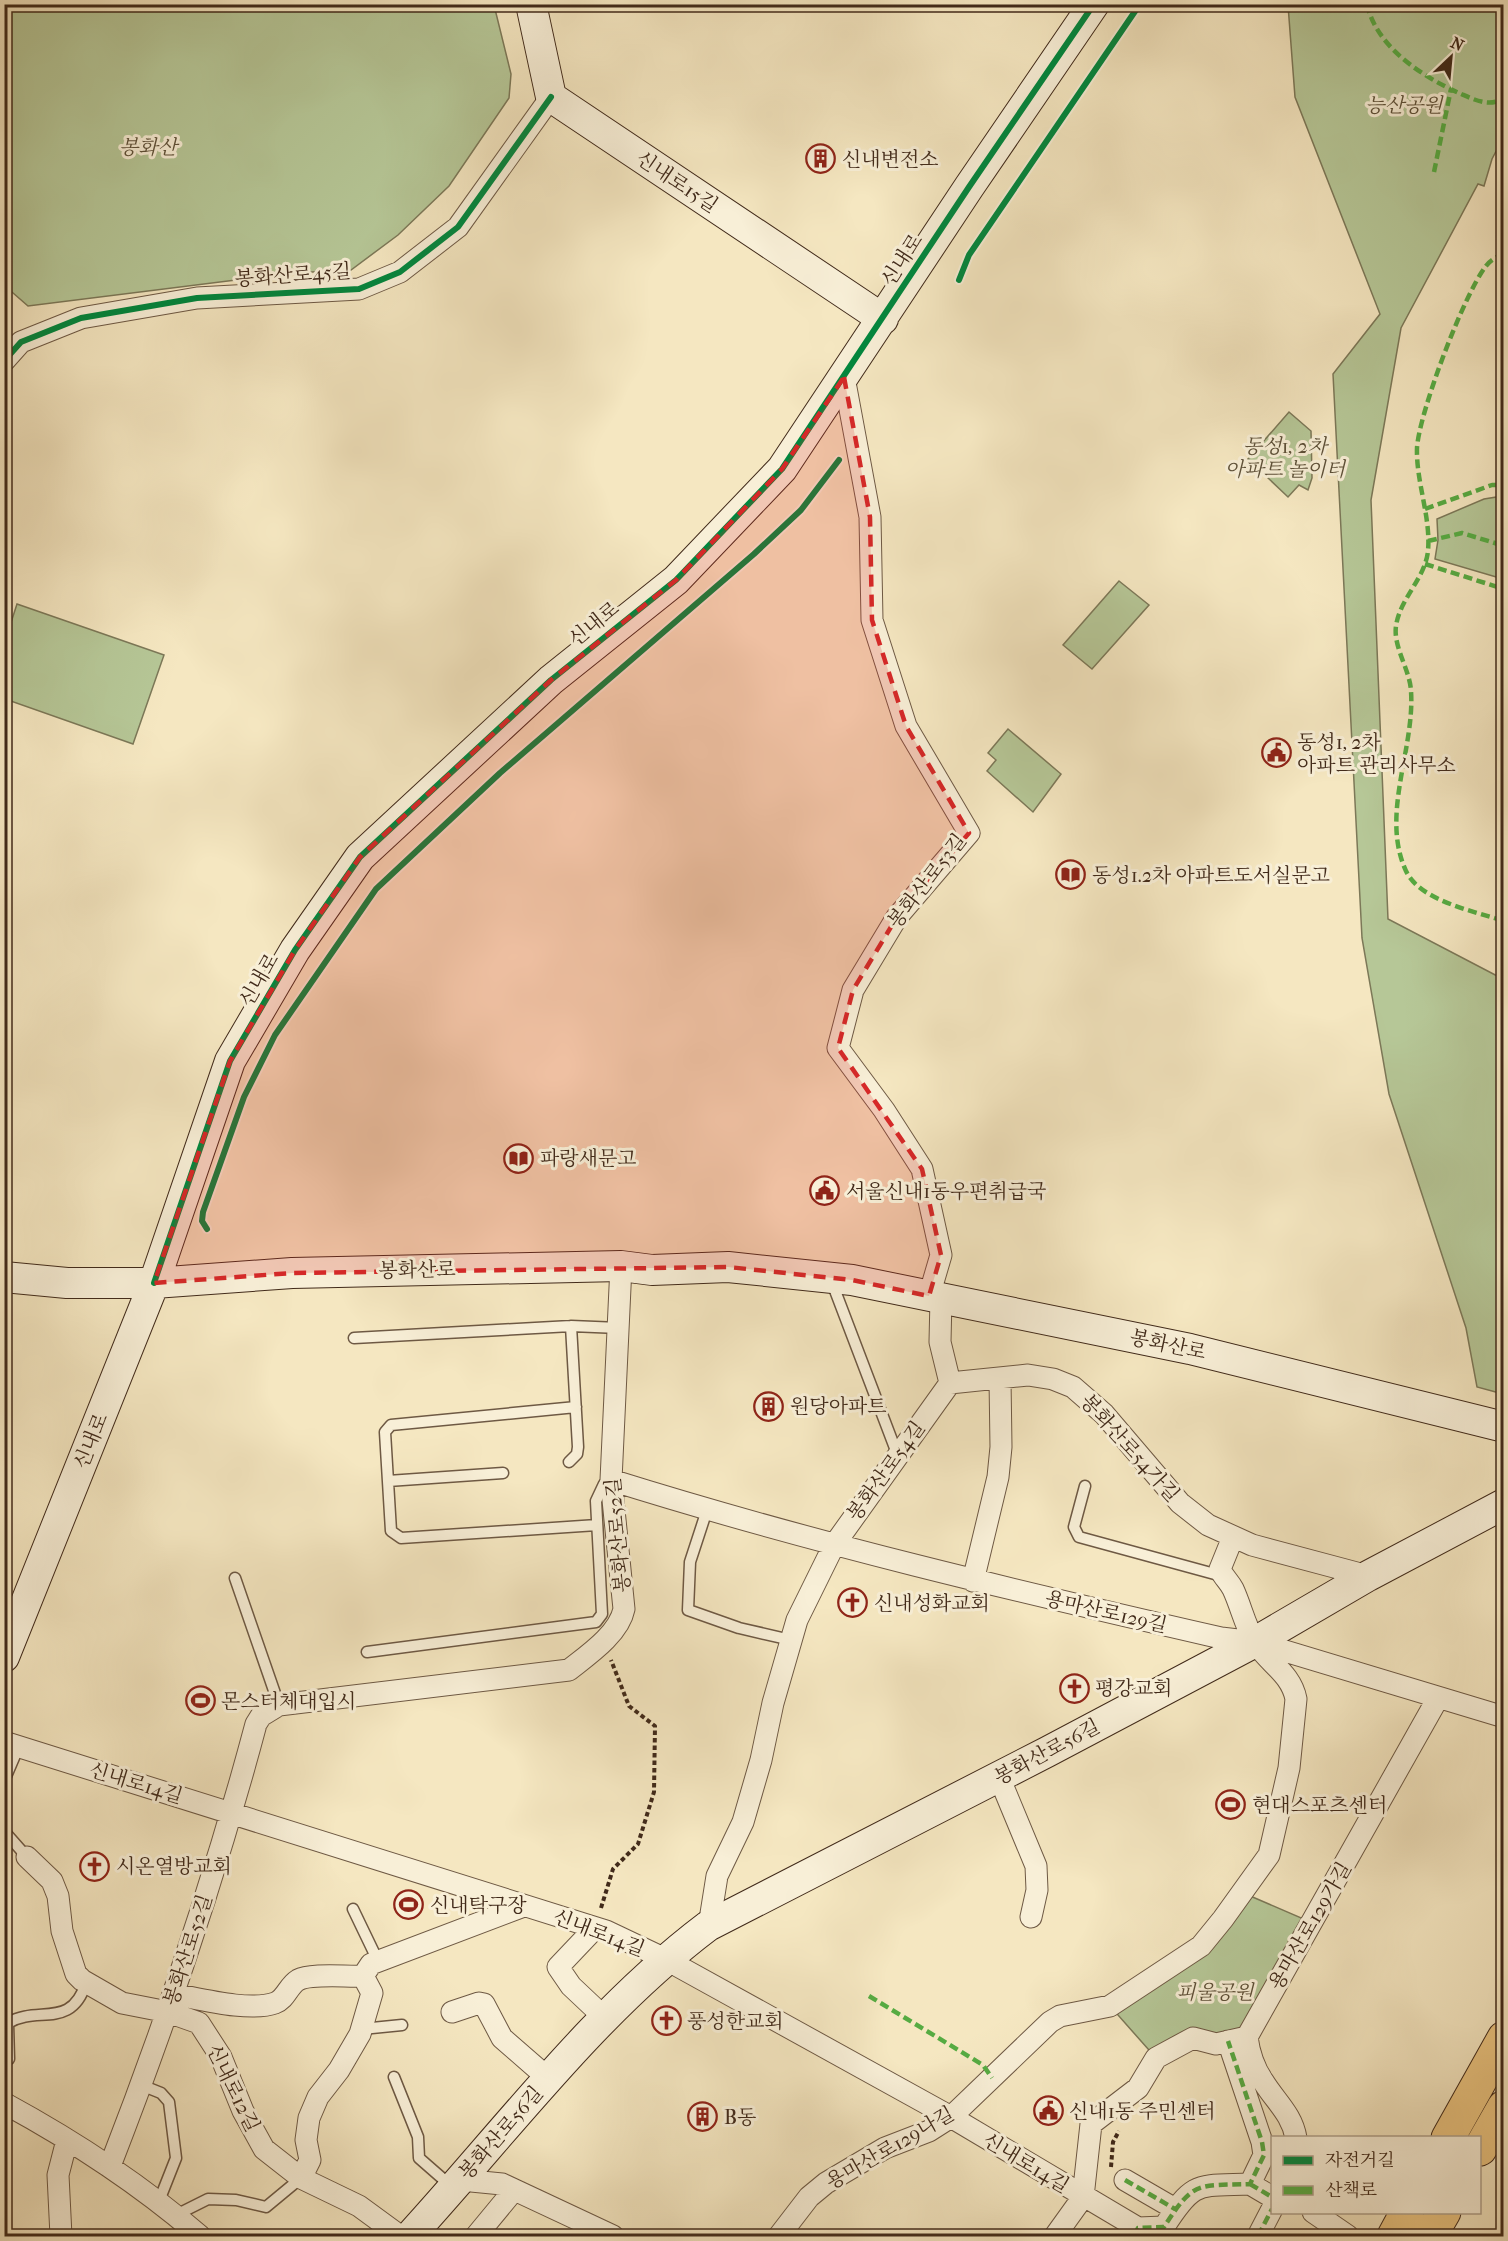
<svg xmlns="http://www.w3.org/2000/svg" width="1508" height="2241" viewBox="0 0 1508 2241" font-family="'IM FELL French Canon','Noto Serif KR',serif">
<style>
.green{fill:#b6c797;stroke:#7c7858;stroke-width:1.5}
.lines{fill:none;stroke-linecap:round;stroke-linejoin:round}
.lane-casing{stroke:#6e5944;stroke-width:13}
.street-casing{stroke:#6e5944;stroke-width:23}
.secondary-casing{stroke:#412a1a;stroke-width:32}
.primary-casing{stroke:#412a1a;stroke-width:35}
.path{stroke:#412a1a;stroke-width:4;stroke-dasharray:4.5 3;stroke-linecap:butt}
.lane{stroke:#f8efd7;stroke-width:10}
.street{stroke:#f8efd7;stroke-width:21}
.secondary{stroke:#f8efd7;stroke-width:30}
.primary{stroke:#eac480;stroke-width:33}
.quiet{stroke:#56ab42;stroke-width:4.5;stroke-dasharray:9 4.5;stroke-linecap:butt}
.cycleway-casing{stroke:#f8efd7;stroke-width:10}
.cycleway{stroke:#00873e;stroke-width:6}
.marked{fill:#d62828;fill-opacity:0.2;stroke:#d62828;stroke-width:4.5;stroke-dasharray:12 8;stroke-linejoin:round}
.labels{text-anchor:middle;dominant-baseline:central;stroke-width:6;stroke-linejoin:round;paint-order:stroke}
.park-label{font-size:20px;font-style:italic;fill:#5e5139;stroke:#f8efd7}
.poi-label{font-size:20px;fill:#412a1a;stroke:#f8efd7;text-anchor:start}
.street-label{font-size:20px;fill:#412a1a;stroke:#f8efd7}
</style>
<rect width="100%" height="100%" fill="#f5e7c1"/>
<filter id="stains"><feTurbulence type="fractalNoise" baseFrequency=".00333" numOctaves="4"/><feColorMatrix values="0 0 0 0 .2 0 0 0 0 .09 0 0 0 0 .02 0 0 0 .5 -.17"/></filter>
<radialGradient id="worn" r=".72"><stop offset=".6" stop-color="#630" stop-opacity="0"/><stop offset="1" stop-color="#630" stop-opacity=".3"/></radialGradient>
<path class="green" d="M5,4l489,1 17,69 -2,24 -60,88 -51,49 -47,35 -59,3 -264,33 -23,-20z
M1288,5h215v133l-11,21 -8,27 -6,-2 -77,144 -30,172 17,419 115,60v415l-26,-7 -11,-59 -77,-234 -27,-156 -29,-564 47,-60 -85,-217z
M1289,412l22,19 1,47 -4,12 -9,-5 -11,12 -40,-38z
M1503,496v83l-68,-20 3,-19 -1,-21 47,-20z
M1119,581l30,24 -57,64 -29,-24z
M17,604l147,51 -31,89 -128,-45v-58z
M1008,729l53,45 -28,38 -46,-41 9,-11 -8,-7z
M1234,1889l79,34 -66,114 -91,21 -46,-52 86,-61z"/>
<g class="lines">
<defs>
<path id="lane" d="M831,1280l67,176
M354,1338l217,-12 48,2
M576,1407l-185,18 -6,7 6,99 10,7 196,-13
M569,1462l8,-8 1,-7 -7,-121
M388,1481l115,-8
M1085,1486l-11,41 5,10 143,39
M707,1510l-17,52 -2,48 51,18 52,12
M235,1578l44,127
M367,1652l229,-30 6,-8 -6,-113 8,-17 7,-3
M4,1781l15,-35
M4,1831l23,26
M353,1909l25,52
M362,2029l40,-4
M9,2059l-1,-36c30,-18 63,7 78,-40
M394,2077l24,60 1,21 32,28
M141,2085l20,8 8,9 7,56 -17,43
M176,2215l32,-16 28,1 30,7 35,-29"/>
<path id="street" d="M4,361l17,-19 60,-24 116,-20 162,-9 41,-17 58,-45 93,-130
M844,377l26,140 2,103 34,106 63,107 -72,84 -44,73 -15,58 46,62 38,59 19,86 -12,41
M950,1383l78,-8 25,4 20,8 31,27 76,89 28,22 44,20 116,31
M611,1480c201,63 405,111 610,158l34,4 249,75
M973,1581l25,-104 3,-30 -1,-68
M4,1742l602,189 59,28 286,158 187,111 26,-1c30,-47 33,-41 86,-43l14,-29 -2,-13 -34,-101
M999,1777l37,89 1,24 -6,27
M27,1857l25,24 6,15 4,35 14,43 6,6 40,23 46,9 31,11 22,34 22,54 21,38 37,29 58,28 41,30
M709,1926l8,-50 26,-54 18,-62 12,-57 24,-83 37,-75 116,-162 -10,-41 1,-44
M595,1928l-37,39 13,19 35,33
M173,1994c28,5 76,18 102,9 11,-4 13,-17 23,-23 13,-7 49,-3 65,-4
M452,2012l27,-9 5,1 18,34 47,41
M1247,2037c2,15 7,31 16,44 12,20 29,33 33,57
M4,2103c70,38 136,81 196,133
M110,2166c56,-144 106,-292 146,-442l5,-8 18,-11 290,-35c19,-15 50,-36 55,-61l-13,-129 10,-214
M301,2178l9,-18 -4,-20 3,-22 9,-21 21,-27 21,-36 12,-41 -9,-17 8,-12 153,-58
M461,2180l41,4 111,52
M1125,2180l50,29
M1250,2184l22,13
M1313,2212l35,24
M61,2236l-3,-61 9,-35
M476,2236l38,-46
M779,2236l30,-39 17,-14 59,-35 44,-17 22,-14 99,-95 10,-6 50,-10 91,-60 22,-27 46,-64 20,-87 7,-69c-5,-26 -28,-36 -41,-57 -10,-16 -14,-36 -22,-53 -4,-8 -10,-12 -13,-20l13,-32
M1055,2236l28,-39 8,-73 47,-36 18,-30 37,-20 23,6 31,-7 191,-339
M1258,2236l14,-27"/>
<path id="secondary" d="M531,4l20,93 332,222
M4,1277l63,6h87l138,-10 329,-7 31,4 76,-3 124,13 338,69 314,78
M4,1657l150,-374 76,-222 65,-111 65,-93 191,-177 125,-100 106,-111 187,-282 125,-183
M410,2236c96,-105 184,-224 298,-310l339,-174 208,-110 113,-66 136,-72"/>
<path id="primary" d="M1448,2138l56,-100
M1480,2149l24,-42
M1394,2236l13,-24
M1430,2236l14,-24"/>
</defs>
<use href="#lane" class="lane-casing"/>
<use href="#street" class="street-casing"/>
<use href="#secondary" class="secondary-casing"/>
<use href="#primary" class="primary-casing"/>
<path class="path" d="M601,1908l12,-39 25,-25 16,-52 1,-66 -26,-20 -18,-46
M1111,2167l2,-25 6,-11"/>
<use href="#lane" class="lane"/>
<use href="#street" class="street"/>
<use href="#secondary" class="secondary"/>
<use href="#primary" class="primary"/>
<path class="quiet" d="M1367,4c9,43 56,73 92,89 14,6 30,15 45,5
M1434,172l17,-83
M1504,253c-7,4 -14,7 -18,13 -22,28 -67,147 -69,182 -1,34 14,69 11,103 -3,28 -28,47 -32,75 -3,21 14,44 15,65 4,58 -31,124 -5,180 14,30 68,40 98,50
M1425,509l67,-24h12
M1428,541l34,-8 36,11 6,-7
M1425,564l79,25
M869,1996l114,69 9,13
M1125,2180l50,29
M1250,2184l22,13
M1134,2236l4,-8 26,-1c30,-47 33,-41 86,-43l14,-29 -2,-13 -34,-101
M1258,2236l14,-27"/>
<defs>
<path id="cycleway" d="M959,280l10,-25 171,-251
M4,361l17,-19 60,-24 116,-20 162,-9 41,-17 58,-45 93,-130
M207,1229l-5,-8 1,-9 41,-115 31,-62 101,-146 124,-116 254,-219 47,-44 38,-50
M154,1283l76,-222 65,-111 65,-93 191,-177 125,-100 106,-111 187,-282 125,-183"/>
</defs>
<use href="#cycleway" class="cycleway-casing"/>
<use href="#cycleway" class="cycleway"/>
</g>
<path class="marked" d="M844,377l26,140 2,103 34,106 63,107 -72,84 -44,73 -15,58 84,121 19,86 -12,41 -77,-16 -124,-13 -436,6 -138,10 76,-222 65,-111 65,-93 191,-177 125,-100 106,-111z"/>
<defs>
<symbol id="building-ring" viewBox="-11 -11 22 22"><circle r="9.5" fill="#f8efd7" stroke="#8f2418" stroke-width="1.5"/><path d="M-4-6H4V6H1V3H-1V6H-4ZM-2.5-4.3h1.7v1.8h-1.7ZM.8-4.3h1.7v1.8H.8ZM-2.5-1h1.7V.8h-1.7ZM.8-1h1.7V.8H.8Z" fill="#8f2418"/></symbol>
<symbol id="civic-ring" viewBox="-11 -11 22 22"><circle r="9.5" fill="#f8efd7" stroke="#8f2418" stroke-width="1.5"/><path d="M-.6-6.5H3V-4.5H.6V-3L4-1V1h2V6H-6V1h2V-1L-.6-3ZM-1.2 2.5V6h2.4V2.5Z" fill="#8f2418"/></symbol>
<symbol id="library-ring" viewBox="-11 -11 22 22"><circle r="9.5" fill="#f8efd7" stroke="#8f2418" stroke-width="1.5"/><path d="M-6-4Q-3-5.5-.7-3.5V5Q-3 3-6 4ZM6-4Q3-5.5 .7-3.5V5Q3 3 6 4Z" fill="#8f2418"/></symbol>
<symbol id="church-ring" viewBox="-11 -11 22 22"><circle r="9.5" fill="#f8efd7" stroke="#8f2418" stroke-width="1.5"/><path d="M-1.2-6h2.4v3.5h3.3v2.4h-3.3V6h-2.4V-.1h-3.3v-2.4h3.3Z" fill="#8f2418"/></symbol>
<symbol id="stadium-ring" viewBox="-11 -11 22 22"><circle r="9.5" fill="#f8efd7" stroke="#8f2418" stroke-width="1.5"/><path d="M0-5a6.5 5 0 1 0 0 10a6.5 5 0 1 0 0-10ZM-3.5-1.8h7v3.6h-7Z" fill="#8f2418"/></symbol>
</defs>
<g fill-rule="evenodd">
<use href="#building-ring" x="804" y="142" width="33" height="33"/>
<use href="#civic-ring" x="1260" y="736" width="33" height="33"/>
<use href="#library-ring" x="1054" y="858" width="33" height="33"/>
<use href="#library-ring" x="502" y="1142" width="33" height="33"/>
<use href="#civic-ring" x="808" y="1174" width="33" height="33"/>
<use href="#building-ring" x="752" y="1390" width="33" height="33"/>
<use href="#church-ring" x="836" y="1586" width="33" height="33"/>
<use href="#church-ring" x="1058" y="1672" width="33" height="33"/>
<use href="#stadium-ring" x="184" y="1684" width="33" height="33"/>
<use href="#stadium-ring" x="1214" y="1788" width="33" height="33"/>
<use href="#church-ring" x="78" y="1850" width="33" height="33"/>
<use href="#stadium-ring" x="392" y="1888" width="33" height="33"/>
<use href="#church-ring" x="650" y="2004" width="33" height="33"/>
<use href="#civic-ring" x="1032" y="2094" width="33" height="33"/>
<use href="#building-ring" x="686" y="2100" width="33" height="33"/>
</g>
<g class="labels">
<g class="park-label">
<text x="1404" y="105">능산공원</text>
<text x="148" y="147">봉화산</text>
<text x="1285" y="446">동성1, 2차<tspan x="1285" dy="23">아파트 놀이터</tspan></text>
<text x="1215" y="1992">피울공원</text>
</g>
<g class="poi-label">
<text x="842" y="159">신내변전소</text>
<text x="1297" y="742">동성1, 2차<tspan x="1297" dy="23">아파트 관리사무소</tspan></text>
<text x="1092" y="875">동성1.2차 아파트도서실문고</text>
<text x="540" y="1158">파랑새문고</text>
<text x="846" y="1191">서울신내1동우편취급국</text>
<text x="790" y="1406">원당아파트</text>
<text x="874" y="1603">신내성화교회</text>
<text x="1095" y="1688">평강교회</text>
<text x="221" y="1701">몬스터체대입시</text>
<text x="1252" y="1805">현대스포츠센터</text>
<text x="116" y="1866">시온열방교회</text>
<text x="430" y="1905">신내탁구장</text>
<text x="687" y="2021">풍성한교회</text>
<text x="1069" y="2111">신내1동 주민센터</text>
<text x="724" y="2117">B동</text>
</g>
<g class="street-label">
<text transform="translate(677 182) rotate(34)">신내로15길</text>
<text transform="translate(902 260) rotate(-57)">신내로</text>
<text transform="translate(293 275) rotate(-4)">봉화산로45길</text>
<text transform="translate(594 624) rotate(-39)">신내로</text>
<text transform="translate(927 881) rotate(-52)">봉화산로53길</text>
<text transform="translate(259 980) rotate(-60)">신내로</text>
<text transform="translate(417 1270) rotate(-1)">봉화산로</text>
<text transform="translate(1168 1345) rotate(12)">봉화산로</text>
<text transform="translate(91 1441) rotate(-68)">신내로</text>
<text transform="translate(1130 1448) rotate(48)">봉화산로54가길</text>
<text transform="translate(886 1471) rotate(-54)">봉화산로54길</text>
<text transform="translate(618 1535) rotate(-95)">봉화산로52길</text>
<text transform="translate(1106 1612) rotate(13)">용마산로129길</text>
<text transform="translate(1047 1752) rotate(-28)">봉화산로56길</text>
<text transform="translate(136 1783) rotate(17)">신내로14길</text>
<text transform="translate(1310 1926) rotate(-60)">용마산로129가길</text>
<text transform="translate(599 1933) rotate(21)">신내로14길</text>
<text transform="translate(188 1950) rotate(-72)">봉화산로52길</text>
<text transform="translate(233 2088) rotate(64)">신내로12길</text>
<text transform="translate(501 2133) rotate(-49)">봉화산로56길</text>
<text transform="translate(890 2148) rotate(-30)">용마산로129나길</text>
<text transform="translate(1026 2163) rotate(31)">신내로14길</text>
</g>
</g>
<rect width="1508" height="2241" fill="none" stroke="#f5e7c1" stroke-width="24"/>
<rect x="6" y="6" width="1496" height="2229" fill="none" stroke="#412a1a" stroke-width="3"/>
<rect x="12" y="12" width="1484" height="2217" fill="none" stroke="#412a1a" stroke-width="1.5"/>
<rect x="1271" y="2136" width="210" height="78" fill="#f8efd7" stroke="#afa08b" stroke-width="1.5"/>
<rect x="1283" y="2156" width="30" height="9" fill="#00873e" stroke="#afa08b" stroke-width="1.5"/>
<text x="1325" y="2166" font-size="18" fill="#412a1a">자전거길</text>
<rect x="1283" y="2186" width="30" height="9" fill="#56ab42" stroke="#afa08b" stroke-width="1.5"/>
<text x="1325" y="2196" font-size="18" fill="#412a1a">산책로</text>
<g transform="translate(1451 57) rotate(26)" stroke="#f8efd7" stroke-width="4.5" paint-order="stroke">
<path d="M0-4.5L10 22L0 15L-10 22Z" fill="#412a1a"/>
<text y="-9" font-size="16" font-weight="bold" text-anchor="middle" fill="#412a1a">N</text>
</g>
<rect width="100%" height="100%" filter="url(#stains)"/>
<rect width="100%" height="100%" fill="url(#worn)"/>
</svg>
